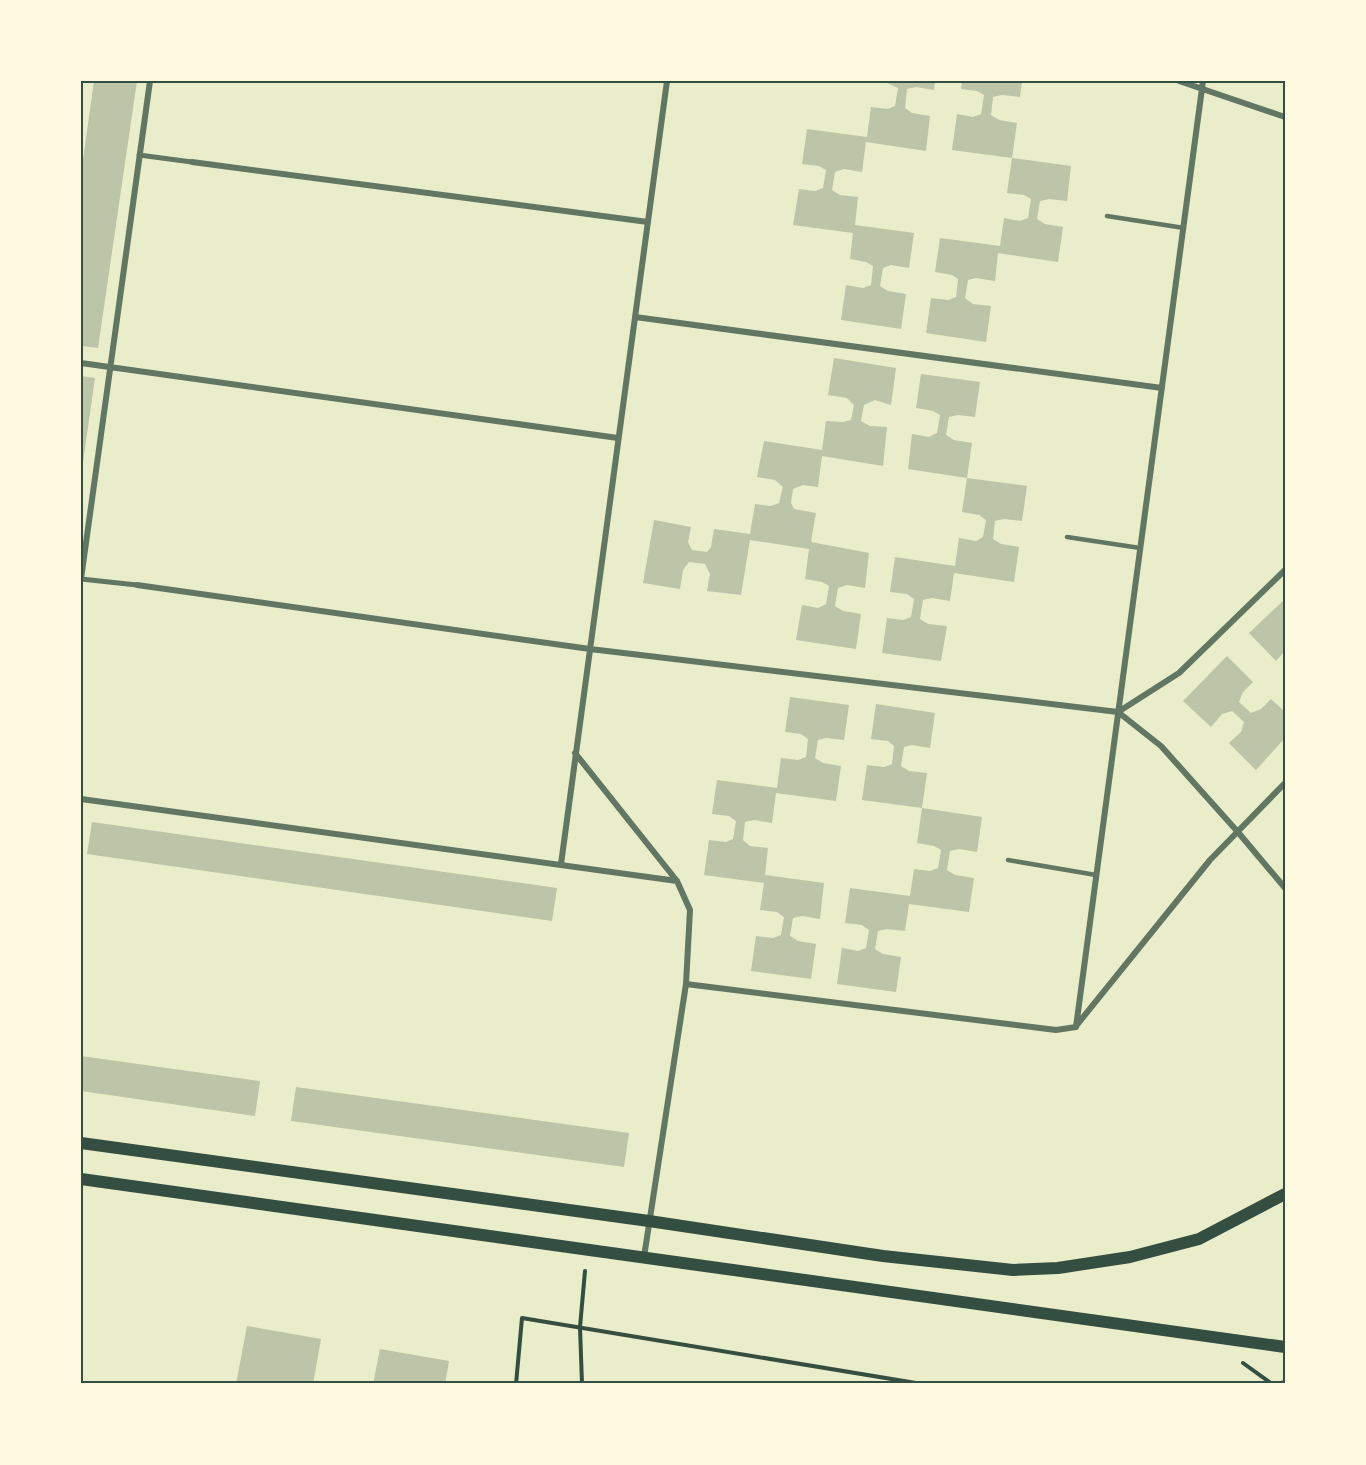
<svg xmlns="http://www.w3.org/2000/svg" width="1366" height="1465" viewBox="0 0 1366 1465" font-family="'PT Sans',sans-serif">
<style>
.building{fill:#bcc5a7}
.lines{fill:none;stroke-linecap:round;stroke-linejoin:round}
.path{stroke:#344e41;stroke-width:4}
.service{stroke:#617663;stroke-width:4.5}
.pedestrian{stroke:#617663;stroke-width:5}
.minor{stroke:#617663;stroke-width:6}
.secondary{stroke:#344e41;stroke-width:12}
.neatline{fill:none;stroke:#344e41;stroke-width:2}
</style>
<rect width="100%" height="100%" fill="#e9edc9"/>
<path class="building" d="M94,81h43l-39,267 -17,-2v-172z
M883,81h52l-1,9 -18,-3 -9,2 -2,19 7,5 18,3 -4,35 -60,-9 -4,30 -18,-3 -9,3 -3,18 8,5 18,2 -3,28 59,8 -5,35 -18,-3 -8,3 -3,18 8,5 18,3 -5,35 -60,-9 5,-35 17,3 8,-3 2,-19 -7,-4 -16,-3 3,-26 -60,-8 6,-36 16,2 8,-3 3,-18 -7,-4 -17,-2 5,-35 60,8 4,-30 17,2 7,-3 3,-18z
M962,81h60l-2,16 -18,-2 -9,2 -2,18 8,5 18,3 -5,35 59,8 -4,35 -18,-2 -9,2 -3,18 8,5 18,3 -5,35 -60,-9 -3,28 -19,-3 -8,2 -3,18 8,6 18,2 -5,36 -60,-9 5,-35 17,2 8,-3 2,-18 -6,-4 -17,-3 5,-34 60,8 4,-28 16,3 8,-3 3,-19 -7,-4 -17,-2 5,-35 -60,-8 5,-36 16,3 8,-3 3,-19 -7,-4 -16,-2z
M834,358l62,10 -5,37 -16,-5 -11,5 -3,16 9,5 17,1 -4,39 -61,-10 -4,31 -15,-2 -10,4 -2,14 3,6 22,4 -5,29 58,11 -4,35 -18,-3 -9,3 -3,18 8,5 18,3 -5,35 -60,-9 6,-35 16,3 8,-4 3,-18 -7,-4 -17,-3 4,-30 -59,-9 -9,55 -34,-4 3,-17 -5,-10 -16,-2 -6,8 -3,19 -37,-6 11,-63 37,7 -3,15 4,8 15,2 4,-5 3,-18 36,5 5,-30 16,2 8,-3 4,-16 -8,-7 -18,-3 7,-36 58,9 4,-29 17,1 8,-2 3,-15 -7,-7 -19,-3z
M921,374l59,8 -5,35 -17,-2 -9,2 -3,18 8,5 18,3 -5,35 -59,-9 4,-35 17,3 8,-4 3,-18 -7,-4 -17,-3z
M81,376l14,2 -13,91h-1z
M967,478l60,8 -5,35 -18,-2 -9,2 -2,18 8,5 18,3 -5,35 -60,-9 -4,28 -18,-3 -9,2 -3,19 8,5 19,2 -6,35 -59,-8 5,-35 16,2 8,-3 3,-18 -7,-5 -17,-2 5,-35 60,9 4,-28 17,3 7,-4 3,-17 -7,-5 -17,-3z
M1285,599v52l-9,10 -27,-28z
M1227,656l26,26 -10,10 -4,10 12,11 10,-4 10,-10 14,13v26l-29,32 -27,-27 12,-11 3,-10 -12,-11 -10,3 -11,13 -28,-26z
M790,697l59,8 -5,35 -18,-2 -8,2 -3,18 8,5 18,3 -5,35 -60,-8 -4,30 -18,-3 -9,2 -2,18 7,6 18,2 -3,27 59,8 -4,36 -18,-3 -9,2 -3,18 8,5 18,3 -5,35 -60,-8 5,-35 17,2 8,-3 3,-18 -7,-5 -17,-2 4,-27 -60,-8 5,-35 17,2 7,-3 3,-18 -7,-5 -17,-2 5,-34 60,8 4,-30 17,2 8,-3 2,-18 -7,-5 -16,-2z
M876,704l59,9 -5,35 -18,-3 -8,2 -3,19 8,5 18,2 -5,35 -60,-8 5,-35 17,2 8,-3 2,-18 -6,-5 -17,-2z
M922,808l60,9 -5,35 -18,-3 -9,2 -3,19 8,5 19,3 -5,34 -60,-8 -4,27 -18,-2 -9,2 -3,18 8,5 18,3 -5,35 -59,-8 5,-36 16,3 8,-3 3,-18 -7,-5 -17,-2 5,-35 60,8 4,-27 16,2 8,-3 3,-18 -7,-4 -17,-3z
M92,822l465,66 -5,33 -465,-67z
M81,1056l179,25 -5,35 -174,-25z
M296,1087l333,46 -5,34 -333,-46z
M247,1326l74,13 -8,45h-77z
M380,1349l69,12 -4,23h-72z"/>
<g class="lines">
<path class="path" d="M1243,1363l29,21
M516,1384l6,-66 400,66
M582,1384l-2,-57 5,-56
M1277,1384l8,-2"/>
<path class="service" d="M1107,216l77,12
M1067,537l73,11
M1008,860l88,15"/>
<path class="pedestrian" d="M139,155l53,7
M81,579l56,6"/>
<path class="minor" d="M1179,81l106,36
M192,162l456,60
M635,317l527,71
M81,363l537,75
M81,579l69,-498
M137,585l453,64 528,63
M1118,712l43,34 76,85 48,57
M1118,712l61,-39 106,-103
M575,753l102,128 13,29 -4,74 -42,273
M81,799l596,82
M561,864l106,-783
M686,984l370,46 20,-3
M1076,1026l134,-166 75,-77
M1076,1027l127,-946"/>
<path class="secondary" d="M81,1143l568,78 234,35 130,14 45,-2 72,-11 69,-18 86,-45
M81,1179l1204,168"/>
</g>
<rect width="1366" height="1465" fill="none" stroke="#fefae0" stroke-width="165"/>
<rect x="82" y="82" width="1202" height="1300" class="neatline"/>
</svg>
